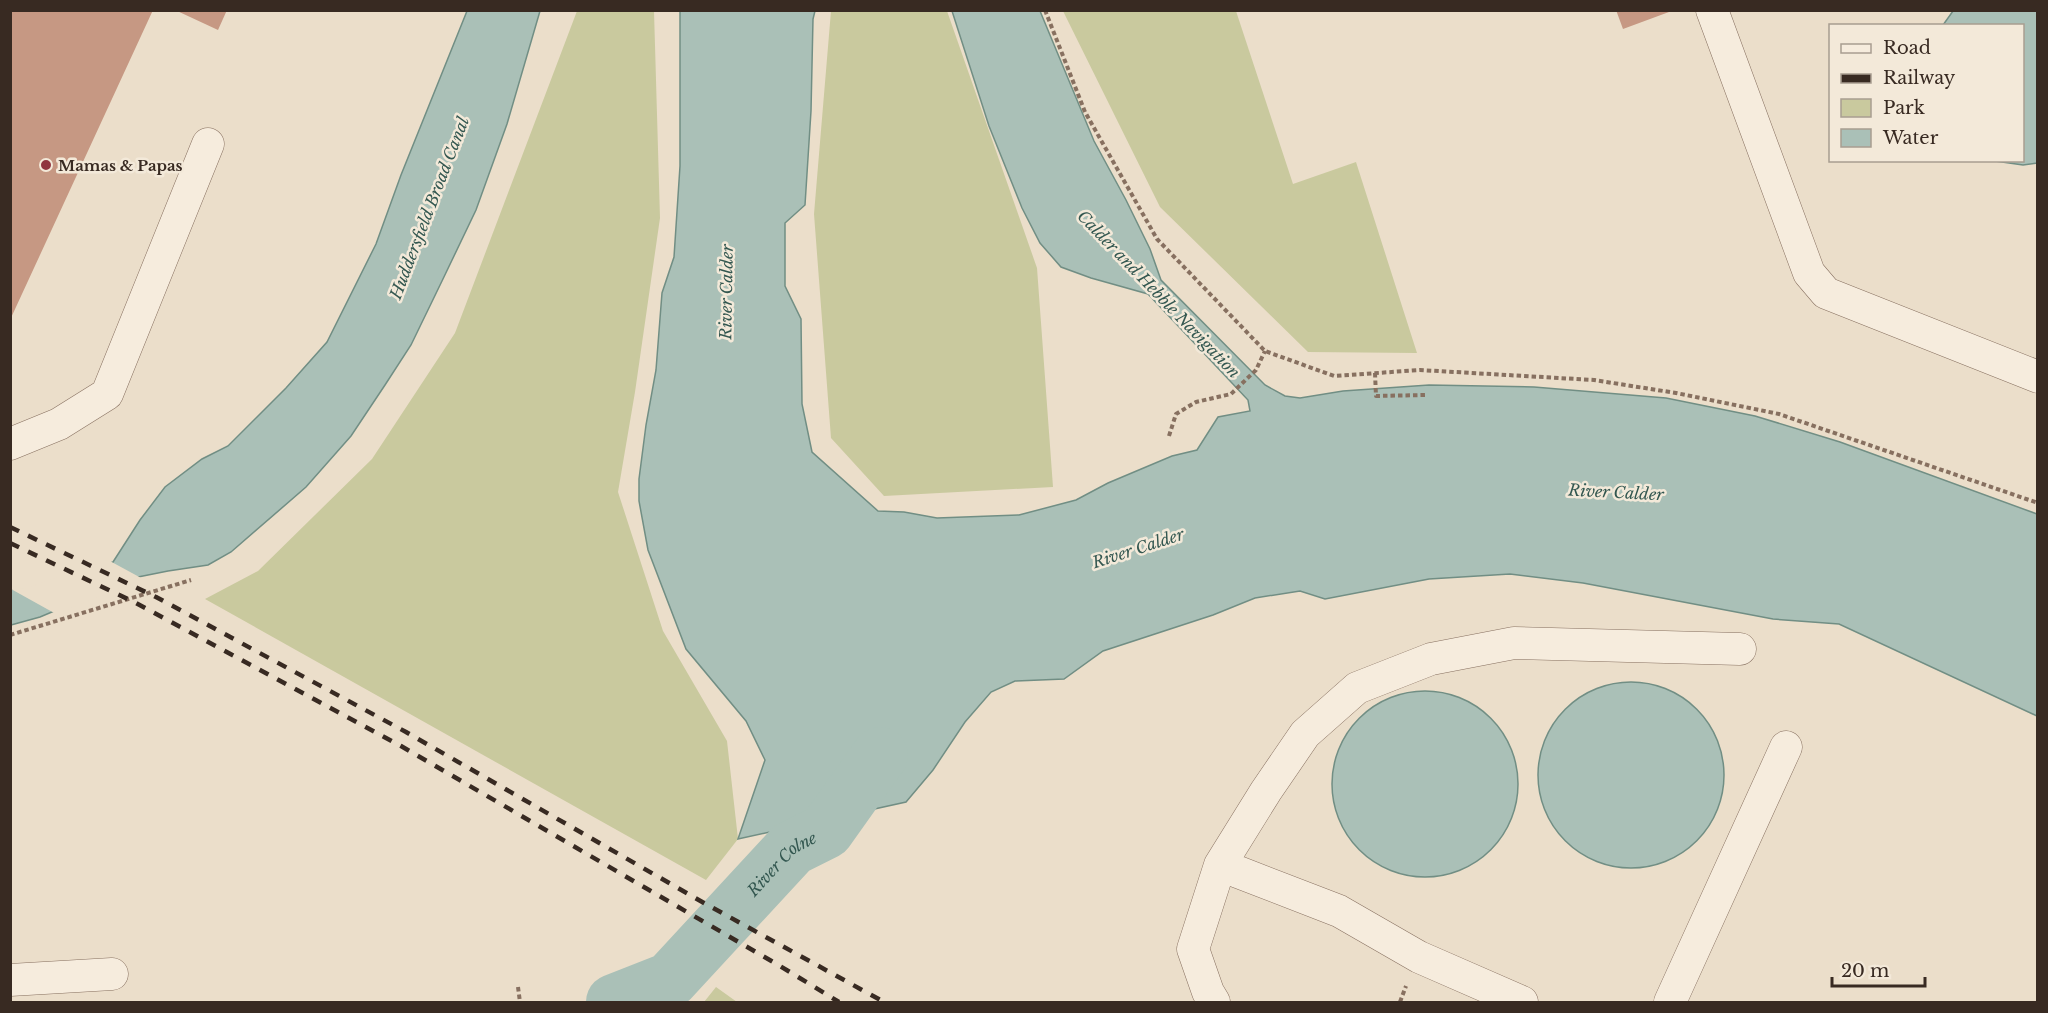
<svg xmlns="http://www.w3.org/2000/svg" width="2048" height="1013" viewBox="0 0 2048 1013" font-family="'Libre Baskerville',serif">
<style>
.green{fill:#c9c99e}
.water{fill:#aac0b7;stroke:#718e84;stroke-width:1.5}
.pier{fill:#ebdeca}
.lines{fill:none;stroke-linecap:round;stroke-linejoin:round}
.river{stroke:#aac0b7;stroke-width:56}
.building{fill:#c69883}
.minor-casing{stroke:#877060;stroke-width:33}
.path{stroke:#877060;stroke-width:4;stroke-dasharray:4.5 3;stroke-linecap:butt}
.minor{stroke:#f6ecdd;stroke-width:32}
.rail{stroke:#382a22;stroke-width:4.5;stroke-dasharray:10 10;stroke-linecap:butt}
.poi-dot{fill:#90353f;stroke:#f3e9d9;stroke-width:2}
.labels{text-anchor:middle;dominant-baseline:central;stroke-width:5;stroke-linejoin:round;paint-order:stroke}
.poi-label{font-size:15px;font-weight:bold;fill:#382a22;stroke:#f3e9d9;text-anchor:start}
.water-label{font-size:16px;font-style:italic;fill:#335750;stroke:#f3e9d9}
</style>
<rect width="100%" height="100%" fill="#ebdeca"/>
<path class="green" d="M577,11h77l6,207 -25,174 -17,100 45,139 64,110 11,98 -32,41 -501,-281 53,-28 114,-112 83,-126z
M831,11h116l90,257 16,219 -169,9 -53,-58 -17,-224z
M1063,11h173l57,173 63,-22 61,191 -109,-1 -148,-145z
M716,987l21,15h-33z"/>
<path class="water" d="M467,11h73l-33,113 -31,86 -34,71 -31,64 -26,40 -34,51 -45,51 -75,65 -23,13 -40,6 -35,7 -93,39 -29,8 -1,-37 14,4 89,-30 27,-42 25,-33 37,-28 26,-13 58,-58 41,-46 49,-98 25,-69z
M680,11h135l-2,8 -2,92 -6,94 -20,18v63l16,33 1,85 10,48 66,59 26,1 33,6 82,-3 57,-15 32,-17 64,-27 25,-6 21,-33 32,-6 -2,-11 -100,-106 -57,-16 -30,-11 -21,-24 -18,-35 -33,-82 -37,-115h88l54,130 32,59 24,49 11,31 104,105 20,11 15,2 43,-7 86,-6 105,2 132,11 89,18 85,26 197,72v202l-198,-92 -66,-5 -190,-36 -73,-9 -81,5 -104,20 -25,-8 -45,7 -42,17 -110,36 -39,28 -49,2 -24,11 -26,30 -32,48 -27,32 -168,37 27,-79 -19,-39 -60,-72 -38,-99 -9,-49v-22l7,-54 10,-55 6,-77 12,-36 6,-91z
M1953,11h84v152l-14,2 -28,-4 27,-1v-134l-79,-1z
M1538 775a93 93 0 1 1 186 0a93 93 0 1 1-186 0Z
M1332 784a93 93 0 1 1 186 0a93 93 0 1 1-186 0Z"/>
<path class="pier" d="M108,560l35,19 -87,35 -45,-25 -1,-4 14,4z"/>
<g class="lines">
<path class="river" id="s1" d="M614,1002l56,-22 122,-132 34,-17 54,-76"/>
</g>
<path class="building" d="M10,10h143l-143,310z
M175,10h52l-9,20z
M1616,10h52l1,2 -46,17z"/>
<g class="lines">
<defs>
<path id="minor" d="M1712,10l97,263 17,20 212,84
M10,444l49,-20 48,-30 101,-250
M1220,865l119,46 80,46 103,45
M10,980l102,-6
M1214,1002l-6,-10 -15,-43 27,-84 46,-74 39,-57 52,-46 74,-29 83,-16 226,6
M1670,1002l116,-255"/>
</defs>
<use href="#minor" class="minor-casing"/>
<path class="path" d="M1045,10l40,102 72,127 108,112 69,25 86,-6 174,10 82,13 103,21 259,89
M1375,373l1,23 50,-1
M1169,436l7,-22 20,-12 35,-8 25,-24 9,-19
M10,635l181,-55
M518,987l2,15
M1400,1002l6,-16"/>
<use href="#minor" class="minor"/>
<path class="rail" d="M10,527l146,70 250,135 298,171 180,99
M10,543l126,60 265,143 379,220 59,36"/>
</g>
<circle class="poi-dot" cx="46" cy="165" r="6"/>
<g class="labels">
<g class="poi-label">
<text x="58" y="165">Mamas &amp; Papas</text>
</g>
<g class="water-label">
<text transform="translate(429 208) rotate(-69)">Huddersfield Broad Canal</text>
<text transform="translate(726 292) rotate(-89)">River Calder</text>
<text transform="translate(1159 294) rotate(46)">Calder and Hebble Navigation</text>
<text transform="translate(1616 492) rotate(3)">River Calder</text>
<text transform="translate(1138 548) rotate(-18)">River Calder</text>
<text stroke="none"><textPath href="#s1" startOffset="222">River Colne</textPath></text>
</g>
</g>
<rect width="2048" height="1013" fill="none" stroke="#382a22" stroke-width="24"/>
<rect x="1829" y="24" width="195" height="138" fill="#f3e9d9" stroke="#a89d90" stroke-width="1.5"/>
<rect x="1841" y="44" width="30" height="9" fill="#f6ecdd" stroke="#a89d90" stroke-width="1.5"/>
<text x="1883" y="54" font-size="18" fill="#382a22">Road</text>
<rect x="1841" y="74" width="30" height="9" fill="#382a22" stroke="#a89d90" stroke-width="1.5"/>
<text x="1883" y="84" font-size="18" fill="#382a22">Railway</text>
<rect x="1841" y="99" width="30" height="18" fill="#c9c99e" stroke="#a89d90" stroke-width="1.5"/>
<text x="1883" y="114" font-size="18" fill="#382a22">Park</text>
<rect x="1841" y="129" width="30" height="18" fill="#aac0b7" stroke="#a89d90" stroke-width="1.5"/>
<text x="1883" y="144" font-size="18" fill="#382a22">Water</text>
<path d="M1832 977v9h93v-9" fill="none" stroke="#382a22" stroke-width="3"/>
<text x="1841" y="977" font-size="18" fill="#382a22" stroke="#f3e9d9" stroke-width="4.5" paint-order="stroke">20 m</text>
</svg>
